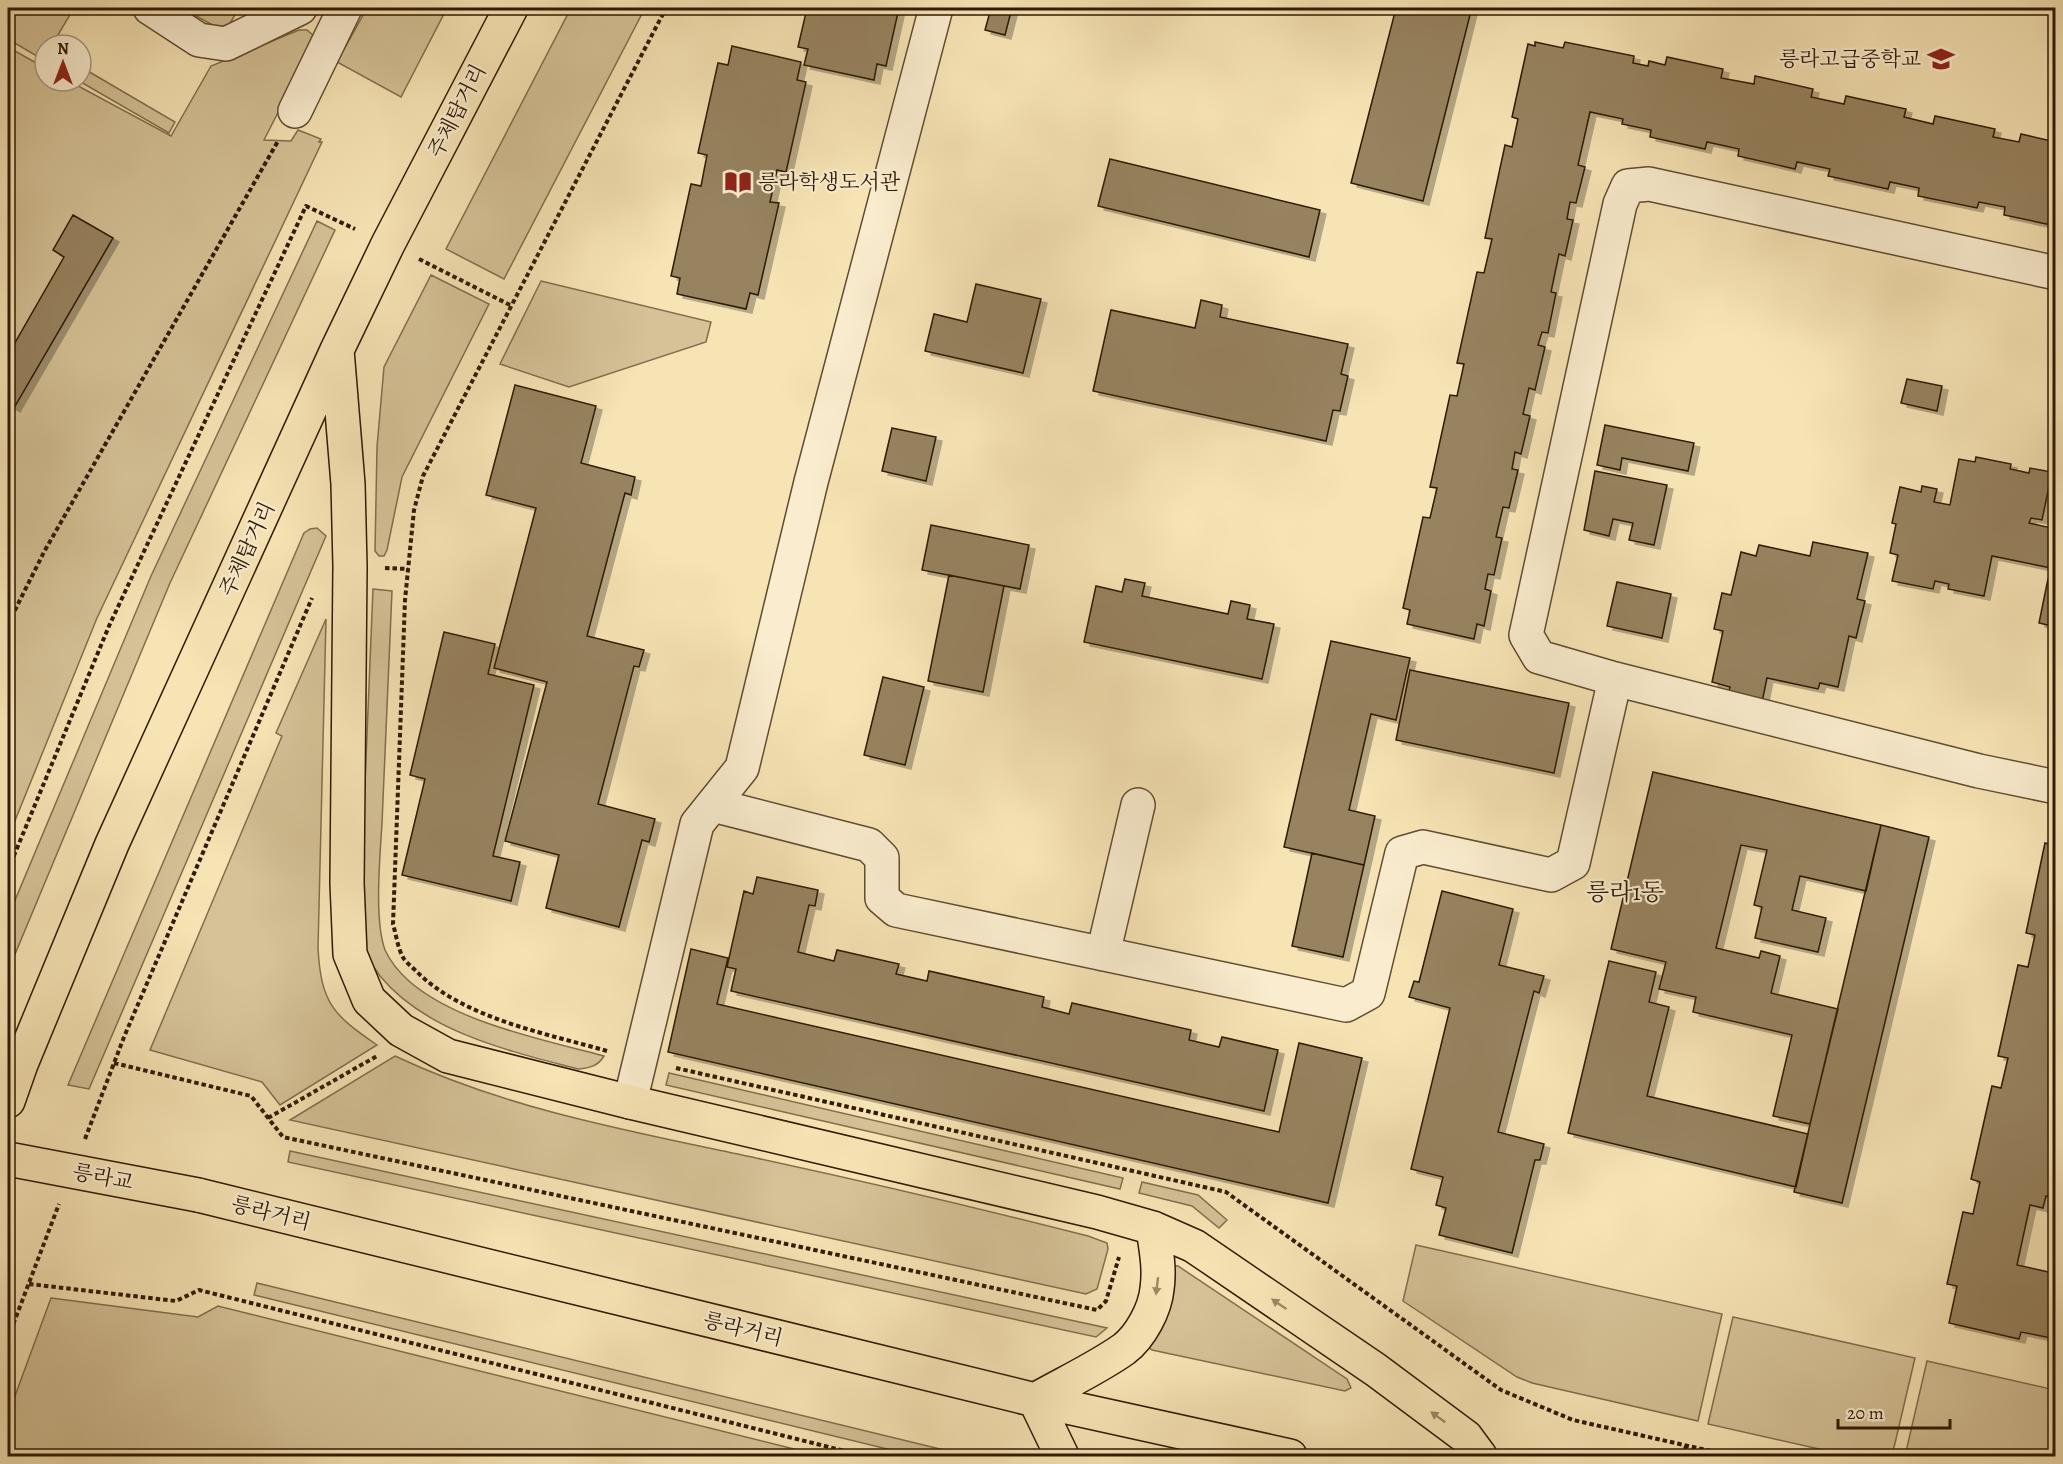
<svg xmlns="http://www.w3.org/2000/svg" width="2063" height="1464" viewBox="0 0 2063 1464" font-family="Alegreya,'Noto Serif KR',serif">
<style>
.green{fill:#d5c297;stroke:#826e4d;stroke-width:1.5}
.building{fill:#978360;stroke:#2e1a03;stroke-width:1.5;filter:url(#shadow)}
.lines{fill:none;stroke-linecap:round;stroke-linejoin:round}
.minor-casing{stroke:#604c30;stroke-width:36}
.major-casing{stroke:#2e1a03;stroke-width:36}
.path{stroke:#2e1a03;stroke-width:4;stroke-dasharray:4.5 3;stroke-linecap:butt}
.minor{stroke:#faedcf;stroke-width:33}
.major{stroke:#f7e4b5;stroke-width:33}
.major-bridge-casing{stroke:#2e1a03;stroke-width:36;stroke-linecap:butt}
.major-bridge{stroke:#f7e4b5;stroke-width:33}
.oneway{fill:#9d8965}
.labels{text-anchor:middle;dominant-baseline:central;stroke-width:4.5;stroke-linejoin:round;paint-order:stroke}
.poi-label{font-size:21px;fill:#2e1a03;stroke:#faedcf;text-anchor:end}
.street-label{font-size:21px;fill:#2e1a03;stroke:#faedcf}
.quarter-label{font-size:24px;fill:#2e1a03;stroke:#faedcf}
</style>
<defs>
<filter id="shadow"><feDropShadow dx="6" dy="4" stdDeviation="0" flood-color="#0004"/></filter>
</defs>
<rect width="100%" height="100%" fill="#f7e4b5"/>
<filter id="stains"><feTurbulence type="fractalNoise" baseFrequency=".00333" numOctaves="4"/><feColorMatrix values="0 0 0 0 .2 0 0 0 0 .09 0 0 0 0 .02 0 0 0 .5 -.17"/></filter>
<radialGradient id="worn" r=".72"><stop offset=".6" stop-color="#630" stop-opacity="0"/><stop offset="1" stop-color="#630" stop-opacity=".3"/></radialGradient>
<path class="green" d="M8,8h66l-22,37h-7v16l-37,-22z
M182,8h57l-14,24z
M367,8h80l-46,89 -64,-35z
M571,8h74l-141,271 -58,-30z
M299,30h8l7,6v6l-50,98 27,1 7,-11 23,9 -2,3h3l-225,476 -89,220v-791l37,21v13h24l102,55 40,-70z
M81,67l94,55 -6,11 -90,-52h2z
M317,221l18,9 -165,353 -162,388v-54l143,-341z
M431,275l58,29 -87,173 -15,73 -3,6h-5l-4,-5 2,-104 7,-80z
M541,281l170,41 -5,20 -137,45 -69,-23z
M317,528l9,8 -237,553 -21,-4 236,-552 6,-4z
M373,589l19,2c-3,77 -7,154 -10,232 -2,33 -8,97 3,127 5,11 16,24 25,32 48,41 134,58 194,74 -6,10 -14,12 -26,13 -68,-18 -151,-36 -198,-93 -10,-12 -15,-26 -18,-41 -5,-38 0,-88 2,-127 3,-73 6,-146 9,-219z
M326,619l-8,329c3,55 15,67 59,97l-97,60 -18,-23 -112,-32 132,-314 -6,-3z
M395,1056c114,54 239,76 361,102 111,24 222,50 332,78l19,7 1,6 -11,40 -11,5 -796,-174z
M669,1073l454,105 -3,11 -454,-104z
M290,1151l817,177 -11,9 -808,-175z
M1142,1182l56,13 29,25 -8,8 -27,-22 -53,-13z
M1416,1245l306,69 -24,107 -166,-38 -15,-6 -114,-76z
M1172,1266h6l169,113 4,9 -6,3 -193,-41 -4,-3z
M257,1283l712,173h-53l-662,-161z
M51,1298l147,19 20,-11 604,150h-814v-41z
M1733,1317l182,41 -23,98h-42l-142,-32z
M1927,1361l128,29v66h-150z"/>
<path class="building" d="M807,8h92l-13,58 -9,-2 -3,16 -70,-15 4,-16 -10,-2z
M991,8h21l-7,27 -20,-5z
M1396,8h61l14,3 -48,190 -72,-18z
M1535,42l28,6 2,-6 69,14 -1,7 15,3 1,-5 16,4 2,-8 56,12 -2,9 33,6 1,-8 58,13 -2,8 33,7 2,-8 60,13 -2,8 29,7 2,-8 60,13 -2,8 26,5 2,-8 35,8v84l-52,-11 1,-8 -26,-5 -2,6 -59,-12 1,-8 -29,-6 -2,7 -60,-13 2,-7 -33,-7 -2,7 -57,-13 1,-7 -32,-7 -2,7 -55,-12 1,-7 -29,-6 1,-5 -33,-7 -12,53 7,2 -9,36 -6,-1 -3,17 6,1 -8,36 -6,-2 -8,38 5,1 -8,40 -6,-1 -4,13 7,2 -10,43 -6,-2 -6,26 7,2 -9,38 -6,-2 -3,17 6,1 -9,38 -6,-1 -7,30 6,1 -8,37 -6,-1 -3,15 6,2 -7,35 -7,-2 -3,15 -67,-15 3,-14 -7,-2 20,-91 7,1 7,-30 -7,-1 20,-92 7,1 7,-32 -7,-1 20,-91 7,1 8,-34 -7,-1 20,-93 7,2 6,-28 -6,-2 16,-73 7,2z
M732,46l69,16 -4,18 9,2 -20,90 -9,-2 -7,32 9,1 -21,92 -8,-2 -4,16 -69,-15 3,-16 -9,-2 20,-92 10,2 6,-31 -9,-2 20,-90 10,2z
M1110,159l210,51 -11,47 -211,-51z
M73,215l40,23 -99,170 -6,-4v-49l56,-98 -11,-7z
M976,284l65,15 -18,74 -98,-22 9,-37 33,8z
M1201,300l21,5 -2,12 128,27 -7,30 7,2 -8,35 -7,-1 -7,31 -233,-50 18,-81 84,18z
M1907,379l35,7 -5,25 -36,-8z
M515,385l81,21 -15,57 54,14 -4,18 -6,-2 -38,143 57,14 -5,17 -5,-1 -36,138 57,15 -6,23 -7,-2 -23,87 -73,-19 13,-53 -54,-14 42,-159 -53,-14 42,-160 -50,-13z
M1605,425l89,18 -6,28 -66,-13 -2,12 -23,-5z
M892,428l44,9 -10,44 -44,-10z
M1976,457l35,7 -1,5 19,4 1,-5 22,4 -10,48 -11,-2 -2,5 27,6v40l-64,-13 -8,40 -36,-7 1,-5 -14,-3 -2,8 -41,-8 6,-26 -8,-2 6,-29 -4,-1 8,-36 21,5 1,-6 15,3 -3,13 16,3 9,-46 16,3z
M1595,471l72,14 -13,60 -25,-5 4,-17 -20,-4 -4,17 -25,-6z
M931,525l98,20 -9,44 -98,-19z
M1813,542l55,11 -11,46 8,2 -9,37 -7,-2 -11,51 -18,-4 -2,6 -51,-11 -5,24 -34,-7 2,-8 -18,-5 11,-51 -9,-2 8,-36 9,2 10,-43 15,4 3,-11 51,11z
M949,575l55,11 -21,106 -55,-11z
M1125,579l20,4 -3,13 86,18 3,-13 19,4 -3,14 27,5 -12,55 -178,-37 12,-56 26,6z
M2048,579l8,2v46l-17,-4z
M1617,582l54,12 -9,44 -55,-12z
M444,632l51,12 -7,30 46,11 -41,171 27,6 -9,39 -109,-26 23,-96 -15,-4z
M1331,641l79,17 -14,62 -25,-6 -22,96 26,6 -11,49 -80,-18z
M1410,670l159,33 -15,70 -158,-33z
M883,677l41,10 -19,78 -41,-10z
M1653,772l228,53 -15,66 -66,-15 -8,34 34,8 -8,34 -63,-14 7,-31 -8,-2 13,-55 -26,-5 -25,103 43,10 2,-7 19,5 -9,37 67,16 -28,115 -37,-8 19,-81 -99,-23 3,-15 -37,-8 7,-27 -55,-13z
M1881,825l48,12 -87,366 -48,-11z
M2045,843l10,2 1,-2v308l-2,8 2,1v36l-1,2 -9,-2 -3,12 -13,-3 -13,60 36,8 3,-12v78l-35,-7 -2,7 -70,-16 8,-37 -10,-2 16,-72 10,2 7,-32 -9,-3 21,-93 9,2 7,-30 -10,-2 20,-91 10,2 7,-32 -9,-2z
M1312,853l52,12 -21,92 -51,-11z
M757,877l61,13 -3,16 -6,-1 -11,47 36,9 3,-11 62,14 -3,10 31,7 2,-10 115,26 -2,10 27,7 3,-11 119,27 -2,10 30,7 3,-10 56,13 -14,61 -533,-120 5,-22 -9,-2 17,-76 9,3z
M1442,891l71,18 -14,56 45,11 -5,17 -5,-2 -36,141 46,12 -4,16h-5l-23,93 -73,-18 7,-27 -10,-3 7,-28 -32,-8 39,-161 -41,-11 5,-16 5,1z
M691,949l37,9 -11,46 562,128 20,-89 63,15 -34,145 -660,-151z
M1609,961l47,11 -7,30 20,5 -22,89 161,38 -12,53 -228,-54z"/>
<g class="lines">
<defs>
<path id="minor" d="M150,8l49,32 27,4 74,-36
M295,111l50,-103
M1615,679l-76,-22 -13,-22 94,-431 8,-18 21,-2 407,89
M713,805l156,40 13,13v40l14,12 450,95 22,-12 34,-140 21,-6 128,28 22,-12 42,-184 364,92 77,16
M1103,954l35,-149
M630,1102l67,-278 45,-56 69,-286 125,-474"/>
<path id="major" d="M337,350l11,134 2,82 -3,317 3,71 19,46 32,30 47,26 182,46 467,110 56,16 41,18 182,124 90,67 14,19
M8,1101l13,-37 91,-220 225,-494 51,-106 123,-236
M198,1195l837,205 255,56
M1035,1400c28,-16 64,-33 89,-51 17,-13 31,-40 33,-60 3,-21 -1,-40 -4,-61
M1035,1400l27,56"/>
</defs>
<use href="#minor" class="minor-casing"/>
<use href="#major" class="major-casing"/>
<path class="path" d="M419,259l93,47
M385,568l23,1
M8,624l36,-72 234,-411
M8,870l101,-244 197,-420 49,23
M607,1051c-62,-18 -142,-32 -190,-79 -4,-4 -9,-8 -13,-13 -6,-9 -8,-25 -11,-35l12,-324 9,-90 9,-34 243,-468
M114,1063l137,33 32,41 814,173 9,-9 13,-44
M676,1068l550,124 275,198 72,30 160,36
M268,1118l109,-62
M85,1139l39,-102 188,-439
M29,1284l147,17 23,-11 666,166
M8,1338l51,-134
M1683,1456l3,-10"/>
<use href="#minor" class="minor"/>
<use href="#major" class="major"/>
<defs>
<path id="major-bridge" d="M8,1159l190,36"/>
</defs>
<use href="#major-bridge" class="major-bridge-casing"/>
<use href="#major-bridge" class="major-bridge"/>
</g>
<defs><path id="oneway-solid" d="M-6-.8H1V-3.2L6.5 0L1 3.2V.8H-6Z" transform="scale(1.5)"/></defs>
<g class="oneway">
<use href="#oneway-solid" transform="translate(1157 1286) rotate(97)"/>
<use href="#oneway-solid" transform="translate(1279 1304) rotate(-146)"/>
<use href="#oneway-solid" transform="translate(1438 1417) rotate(-144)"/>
</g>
<defs>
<symbol id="school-bare" viewBox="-9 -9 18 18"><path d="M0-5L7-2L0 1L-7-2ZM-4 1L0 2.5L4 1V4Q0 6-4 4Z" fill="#8f2418" stroke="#faedcf" stroke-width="2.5" paint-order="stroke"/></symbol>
<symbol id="library-bare" viewBox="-9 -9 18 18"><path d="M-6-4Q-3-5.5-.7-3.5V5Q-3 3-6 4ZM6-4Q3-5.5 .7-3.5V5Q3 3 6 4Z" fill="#8f2418" stroke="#faedcf" stroke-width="2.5" paint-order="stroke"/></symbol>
</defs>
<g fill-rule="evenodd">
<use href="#school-bare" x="1922" y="40" width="38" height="38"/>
<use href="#library-bare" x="719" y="163" width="38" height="38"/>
</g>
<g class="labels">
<g class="poi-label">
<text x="1921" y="59">릉라고급중학교</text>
<text x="758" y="182" text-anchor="start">릉라학생도서관</text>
</g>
<g class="street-label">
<text transform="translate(457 111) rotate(-63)">주체탑거리</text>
<text transform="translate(247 549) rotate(-65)">주체탑거리</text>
<text transform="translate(103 1177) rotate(11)">릉라교</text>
<text transform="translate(271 1213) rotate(14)">릉라거리</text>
<text transform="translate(743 1329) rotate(14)">릉라거리</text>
</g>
<g class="quarter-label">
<text x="1625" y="892">릉라1동</text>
</g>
</g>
<rect width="2063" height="1464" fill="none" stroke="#f7e4b5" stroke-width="30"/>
<rect x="9" y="9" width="2045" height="1446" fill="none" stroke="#2e1a03" stroke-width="3"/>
<rect x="15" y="15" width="2033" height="1434" fill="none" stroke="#2e1a03" stroke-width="1.5"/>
<g transform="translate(63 63)"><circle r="28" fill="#faedcf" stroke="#a8997d" stroke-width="1.5"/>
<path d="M0-4.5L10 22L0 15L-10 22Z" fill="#8f2418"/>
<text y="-9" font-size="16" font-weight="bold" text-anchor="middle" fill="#2e1a03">N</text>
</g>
<path d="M1838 1419v9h112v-9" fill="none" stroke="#2e1a03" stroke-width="3"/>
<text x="1847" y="1419" font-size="18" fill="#2e1a03" stroke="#faedcf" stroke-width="4.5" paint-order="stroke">20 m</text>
<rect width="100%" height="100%" filter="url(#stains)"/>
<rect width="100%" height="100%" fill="url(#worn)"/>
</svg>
